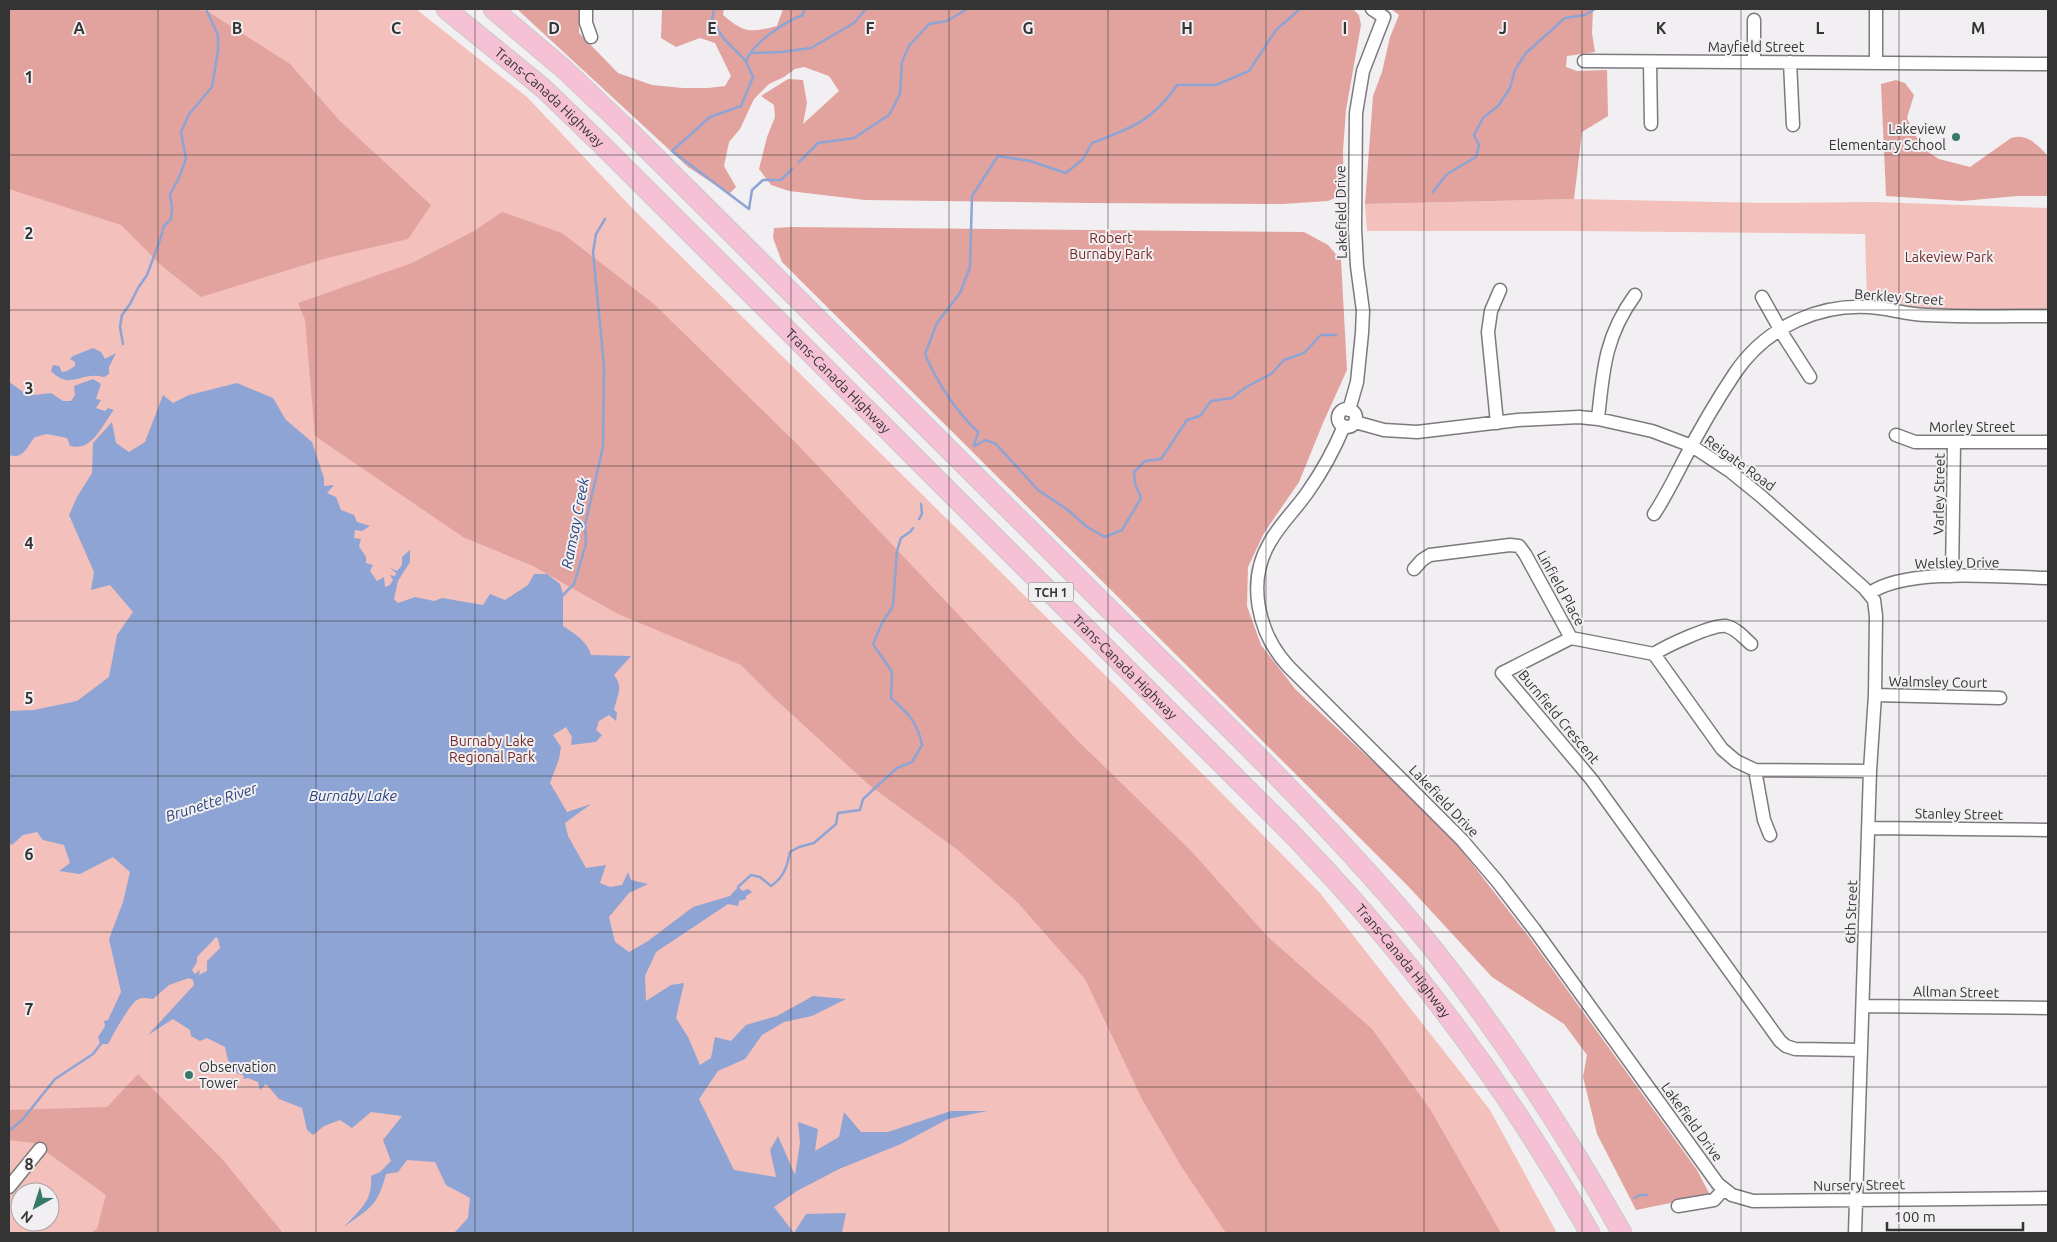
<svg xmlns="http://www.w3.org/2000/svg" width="2057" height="1242" viewBox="0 0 2057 1242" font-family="Ubuntu,sans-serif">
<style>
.green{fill:#f3c0bb;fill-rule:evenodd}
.forest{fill:#e2a39e}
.water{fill:#8da4d4;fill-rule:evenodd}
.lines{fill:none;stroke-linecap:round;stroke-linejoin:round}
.stream{stroke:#8da4d4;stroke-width:2.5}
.minor-casing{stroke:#7d7a7d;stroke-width:15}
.highway-casing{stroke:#cacaca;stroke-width:21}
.minor{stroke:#fff;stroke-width:12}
.highway{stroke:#f6c0d5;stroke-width:19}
.grid{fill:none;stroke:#353435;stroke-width:1;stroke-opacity:0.55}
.poi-dot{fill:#387969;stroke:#f1eff1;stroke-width:2}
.labels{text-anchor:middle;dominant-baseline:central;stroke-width:4;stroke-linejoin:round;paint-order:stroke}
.shield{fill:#f1eff1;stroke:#6d6c6d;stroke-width:1}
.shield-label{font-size:12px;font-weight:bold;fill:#353435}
.street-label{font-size:14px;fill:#353435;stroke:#f1eff1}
.poi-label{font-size:14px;fill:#353435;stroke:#f1eff1;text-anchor:end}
.park-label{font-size:14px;fill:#732928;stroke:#f1eff1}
.water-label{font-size:15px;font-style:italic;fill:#29437e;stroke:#f1eff1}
.grid-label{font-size:16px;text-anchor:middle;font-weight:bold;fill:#353435;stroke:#f1eff1;stroke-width:4;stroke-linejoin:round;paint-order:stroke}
</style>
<rect width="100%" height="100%" fill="#f1eff1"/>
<path class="green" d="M9,9h407l111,88 107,113 471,465 215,218 170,217 67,123h-1548zM20,1192h30v30h-30z
M1574,199l191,4 109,-1 174,6v102l-126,-1 -55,-7 -2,-68 -286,-3h-212l-2,-27z"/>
<path class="forest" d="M9,9h175l23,2 83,53 49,56 92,85 -23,34 -81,19 -126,39 -39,-31 -41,-41 -112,-36z
M517,9h62v24l39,40 34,12 31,3h25l17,-2 6,-10 -16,-33 -15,-5 -24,9 -15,-9 1,-29h62l-1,6c21,18 27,18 54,11l6,-17h570l6,6 2,10 -15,85 -3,41 1,43 -16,7 -45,3 -197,-1 -221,-3 -76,-9 -18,-6 -12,-16 8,-32 8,-20 -1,-12 -13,-9 27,-17 15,1 4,23 -4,21 36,-33 -10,-15 -25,-9 -9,2 -11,8 -15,7 -15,15 -14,30 -11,13 -5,24 12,21 -7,7 -41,-27z
M1391,9h202l-1,24 3,19 -28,4 -1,11 11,4 30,-1 1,46 -26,16 -8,67 -209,5 8,-108 9,-24 8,-35 9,-22z
M1896,80l9,3 9,12 -7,23 15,30 17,11 31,8 41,-29c16,-5 27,7 37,18v40h-31l-55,5 -76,-5 -5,-112z
M502,212l60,21 92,71 144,141 278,294 116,113 75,84 105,93 58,80 71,124h-275l-45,-67 -39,-67 -57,-120 -67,-76 -59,-52 -90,-66 -97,-89 -31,-31 -123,-51 -85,-48 -70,-29 -148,-101 -10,-116 -7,-17 114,-40 62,-32z
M791,227l513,5 24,13 13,15 6,110 -24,53 -24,59 -35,51 -16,34 -1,39 14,39 35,45 101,94 59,59 73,94 168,233 13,25 -74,15 -39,-76 -14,-57 4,-22 -23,-31 -72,-47 -85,-92 -625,-623 -9,-24 1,-10z
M138,1074l84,85 61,74h-192l6,-4 9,-34 -72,-52 -25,-3v-30l98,-3z"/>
<path class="water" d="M93,348l8,4 4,7 11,-6 -7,14v7l-5,3c-25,-6 -33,14 -53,-6l2,-6 6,1 3,6 5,-1 8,-5v-4l-5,-3 3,-3z
M93,379l8,5 -5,15 5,1 -5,8 9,3 3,-3 6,2c-11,13 -21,42 -44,36l-3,-8 -20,-4 -12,3c-8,9 -11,23 -26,18v-73l13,9 12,4 17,-2 12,8h8l4,-6 -1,-9z
M237,383l36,15 13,22 26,22 12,36v8l10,-1 -7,8 9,4 5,13 13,5 3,7 13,4 -8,5 -7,-1 -1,8 7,1 -2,7 7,11v6l7,2 -3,6 7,10 7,-4 1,10 5,-2 3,-5 -3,-5 5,1 1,-3 -6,-5 7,3 5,-6v-8l8,-7v12l-12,19 -4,18 4,4 17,-6 19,4 8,-3 41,7 7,-11 15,6 23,-15 6,-11h13l13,10 3,10v32c12,8 24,15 28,29l40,1 -17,19c10,13 3,20 0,35l3,2 -1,9 -7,-6 -10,6 -3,9 6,5 -6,7 -25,3 1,-8 -6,-10 -13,8 8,12 -2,12 -9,24 17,29 24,-8 -26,19 3,13 18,32 20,-3 -6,18 10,4 12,-2 6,-13 3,8 17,4 -19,9 -20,24 6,25 14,10 19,-11 45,-34 37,-11 8,-9 5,4 5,-2 4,3 -6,4v3l-7,2 -1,5 -10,-2 -72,48 -11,24 1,25 25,-16 13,-2 -8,35 12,19 12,28 11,-7 4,-21 16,4 15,-16 31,-9 36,-20 33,3 -34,17 -28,6 -22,13 -17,24 -27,12 -19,28 35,71 42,7 -6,-27 8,-14 17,39 5,-32 -2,-21 20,7 -3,22 24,-14 5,-25 17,20h27l63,-21h36l-39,8 -47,25 -62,25 -42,22 -23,16 20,26 12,-19 40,-1 -4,20h-388l14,-15 2,-20 -24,-13 -11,-23 -28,-2 -9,12 -12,2c-9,33 -15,33 -42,53 16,-18 29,-26 27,-51l9,-4 11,-11 -8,-21 19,-24 -31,-4 -19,16 -12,-8 -16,6 -11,9 -6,-5 -5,-22 -23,-9 -13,-15 -6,6 -2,-8 -10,-4 -4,1 -1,-4 -5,-1 -6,-10 -4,-4 -3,-13 -18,-9 -7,3 -9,-5 -1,-6 -17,-11 -25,16 46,-50 -1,-5 -4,-2 -20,7 -16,14c-6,-1 -11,-2 -16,1 -8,5 -24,35 -29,44h-8l-2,-7 7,-11 -1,-5 4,-1 13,-28 -12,-53 14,-37 7,-30 -17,-15 -33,17 -21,-3 11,-8 -6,-18 -21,-5 -6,-8 -14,3 -11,10 -3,-2v-132l25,-1 43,-9 32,-24 8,-42 16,-23 -23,-27 -19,5 3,-18 -25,-57 8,-18 15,-24 1,-30 19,-21 4,21 13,9 16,-10 18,-47 10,8 16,-8zM216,937l2,2 2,9 -13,13v10l-8,4 1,-5 -5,4 -3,-4 5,-8v-5z"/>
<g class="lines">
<path class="stream" d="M714,9l-2,12 12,18 22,22
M751,53l31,-1 29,-4 43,-25 12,-14
M799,162l19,-19 36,-5 35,-23 11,-21 2,-32 7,-16 20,-22 18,-3 20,-12
M792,169l-11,11h-18l-11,10 -3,19 -77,-58 38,-34 31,-11 12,-29 -7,-16c8,-19 38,-39 57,-46l1,-6
M1433,192l14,-18 29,-17 3,-12 -5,-10 9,-17 16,-13 11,-17 5,-18 11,-17 39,-35 20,-3 10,-6
M123,344l-3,-17 2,-12 8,-11 8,-16 9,-13 13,-35 4,-14 7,-7 1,-11 -2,-14 8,-14 8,-21 -5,-27 8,-18 23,-27 6,-36v-16l-12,-26
M974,446l4,-14c-23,-22 -40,-48 -53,-78l12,-31 23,-30 10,-26 2,-71 26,-40 32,5 36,12 17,-14 9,-16c38,-14 62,-23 85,-58h39l33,-14 27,-41 24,-21
M975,446l10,-6 11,4 42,46 30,20 19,17 18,10 17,-7 19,-32 -6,-14 -1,-12 11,-11 16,-2 26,-39 13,-4 11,-15 21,-3 14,-11 25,-13 13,-14 20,-7 17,-18h15
M919,519l3,-5 -1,-10
M561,597l13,-13 12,-40 -1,-19 18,-78 1,-81 -11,-114 3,-18 9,-15
M738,887l13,-12 9,2 11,9c13,-9 16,-19 19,-34l9,-5 15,-4 22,-19 2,-11 22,-3 3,-11 34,-31 15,-6 10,-17c-4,-22 -14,-32 -31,-47l1,-26 -19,-28 9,-21 11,-17 4,-55 4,-13 9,-6 3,-4
M9,1131l14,-12 32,-40 38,-25 10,-13
M1634,1198l6,-3h7"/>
<defs>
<path id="minor" d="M586,9v14l5,14
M1876,9v54
M1584,61l464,3
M1650,62l1,62
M1754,62v-42
M1790,62l3,63
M1762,297l23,41 25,39
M1338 418a9 9 0 1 1 18 0a9 9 0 1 1-18 0Z
M1349,410l8,-28 5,-49 1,-22 -6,-45 -2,-38 1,-115 7,-42 21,-54 -12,-8
M1598,419c5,-49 7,-83 37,-124
M1355,422l29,8 33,2 101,-12 61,-3 19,2 54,12 40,15 38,25 32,26 102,91 10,12 2,16 -1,79 -5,76 -15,462
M1497,423l-9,-91 3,-21 9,-21
M1344,426c-10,24 -22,46 -37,67 -12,17 -27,31 -37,49 -24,40 -12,91 18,124l174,174 35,41 37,48 184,255 14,11 21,6 295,-3
M1896,435l19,7h133
M1654,514c12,-18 21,-37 31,-56 15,-29 32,-58 50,-85 32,-47 87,-72 144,-65 16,2 32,7 48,7 41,2 81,1 121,1
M1414,569l8,-9 8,-5 80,-10 9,1 6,8 46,84
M1952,576l2,-133
M1870,593c37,-26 133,-16 178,-15
M1654,654c12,-8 59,-30 72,-28 10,2 18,12 25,18
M1875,695l125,3
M1755,770l9,50 6,15
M1869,828l179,2
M1863,1006l185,2
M1861,1050l-66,-1 -9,-3 -6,-5 -188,-261 -90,-107 69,-35 83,16 68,95 14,12 19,9 115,1
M9,1187l31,-38
M1678,1206l36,-6 10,-11"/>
<g id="highway">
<path id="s1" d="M446,9l97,79 56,54 696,695c24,26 48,51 71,78 85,98 160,205 224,318"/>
<path d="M493,9l72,61 63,60c152,151 304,303 456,454 113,113 231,223 333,345 78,95 145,198 205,304"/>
</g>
</defs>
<use href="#minor" class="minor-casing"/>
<use href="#highway" class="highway-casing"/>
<use href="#minor" class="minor"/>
<use href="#highway" class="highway"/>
</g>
<path class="grid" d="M158,9v1224M316,9v1224M475,9v1224M633,9v1224M791,9v1224M949,9v1224M1108,9v1224M1266,9v1224M1424,9v1224M1582,9v1224M1741,9v1224M1899,9v1224M9,155h2039M9,310h2039M9,466h2039M9,621h2039M9,776h2039M9,932h2039M9,1087h2039"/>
<g class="poi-dot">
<circle cx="1956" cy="137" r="5"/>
<circle cx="189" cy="1075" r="5"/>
</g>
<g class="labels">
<rect class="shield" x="1028.5" y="582.5" width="45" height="19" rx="4"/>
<g class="shield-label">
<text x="1051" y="592">TCH 1</text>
</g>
<g class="street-label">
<text x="1756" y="47">Mayfield Street</text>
<text stroke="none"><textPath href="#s1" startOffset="136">Trans-Canada Highway</textPath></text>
<text transform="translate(1341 212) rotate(-91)">Lakefield Drive</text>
<text transform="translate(1899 297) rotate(4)">Berkley Street</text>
<text stroke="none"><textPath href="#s1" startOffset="541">Trans-Canada Highway</textPath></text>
<text x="1972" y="427">Morley Street</text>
<text transform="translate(1740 463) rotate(36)">Reigate Road</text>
<text transform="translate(1939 494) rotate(-89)">Varley Street</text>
<text transform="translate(1957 563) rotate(-1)">Welsley Drive</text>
<text transform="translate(1561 588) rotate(61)">Linfield Place</text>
<text stroke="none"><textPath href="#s1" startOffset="946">Trans-Canada Highway</textPath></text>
<text transform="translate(1938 682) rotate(1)">Walmsley Court</text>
<text transform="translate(1559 717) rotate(50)">Burnfield Crescent</text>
<text transform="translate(1444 801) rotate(46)">Lakefield Drive</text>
<text transform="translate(1959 814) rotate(1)">Stanley Street</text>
<text transform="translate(1851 912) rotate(-88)">6th Street</text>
<text stroke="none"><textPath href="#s1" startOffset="1351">Trans-Canada Highway</textPath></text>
<text transform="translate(1956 992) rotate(1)">Allman Street</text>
<text transform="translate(1692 1122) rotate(54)">Lakefield Drive</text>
<text transform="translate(1859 1185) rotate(-1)">Nursery Street</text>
</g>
<g class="poi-label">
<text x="1946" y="129">Lakeview<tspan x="1946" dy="16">Elementary School</tspan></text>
<text x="199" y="1067" text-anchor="start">Observation<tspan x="199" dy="16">Tower</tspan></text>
</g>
<g class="park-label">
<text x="1111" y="238">Robert<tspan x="1111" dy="16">Burnaby Park</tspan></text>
<text x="1949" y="257">Lakeview Park</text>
<text x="492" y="741">Burnaby Lake<tspan x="492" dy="16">Regional Park</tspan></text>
</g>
<g class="water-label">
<text transform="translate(575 523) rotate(-79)">Ramsay Creek</text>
<text x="353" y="795">Burnaby Lake</text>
<text transform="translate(211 802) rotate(-18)">Brunette River</text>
</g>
</g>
<g class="grid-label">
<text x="79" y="34">A</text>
<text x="237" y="34">B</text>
<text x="396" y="34">C</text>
<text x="554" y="34">D</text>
<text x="712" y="34">E</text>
<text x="870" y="34">F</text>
<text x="1028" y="34">G</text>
<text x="1187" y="34">H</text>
<text x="1345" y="34">I</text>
<text x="1503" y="34">J</text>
<text x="1661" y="34">K</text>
<text x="1820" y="34">L</text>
<text x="1978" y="34">M</text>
<text x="29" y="83">1</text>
<text x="29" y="239">2</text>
<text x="29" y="394">3</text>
<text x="29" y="549">4</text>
<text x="29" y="704">5</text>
<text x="29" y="860">6</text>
<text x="29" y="1015">7</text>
<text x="29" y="1170">8</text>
</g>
<rect width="2057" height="1242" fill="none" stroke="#353435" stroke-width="20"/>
<g transform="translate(35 1207) rotate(219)"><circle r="24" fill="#f1eff1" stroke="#a6a4a6"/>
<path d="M0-4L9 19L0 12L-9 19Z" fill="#387969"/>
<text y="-8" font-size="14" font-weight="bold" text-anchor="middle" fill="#353435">N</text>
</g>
<path d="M1887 1222v8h136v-8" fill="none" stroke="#353435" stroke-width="2.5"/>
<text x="1894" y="1222" font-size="15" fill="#353435" stroke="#f1eff1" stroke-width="4" paint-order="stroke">100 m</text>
</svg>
